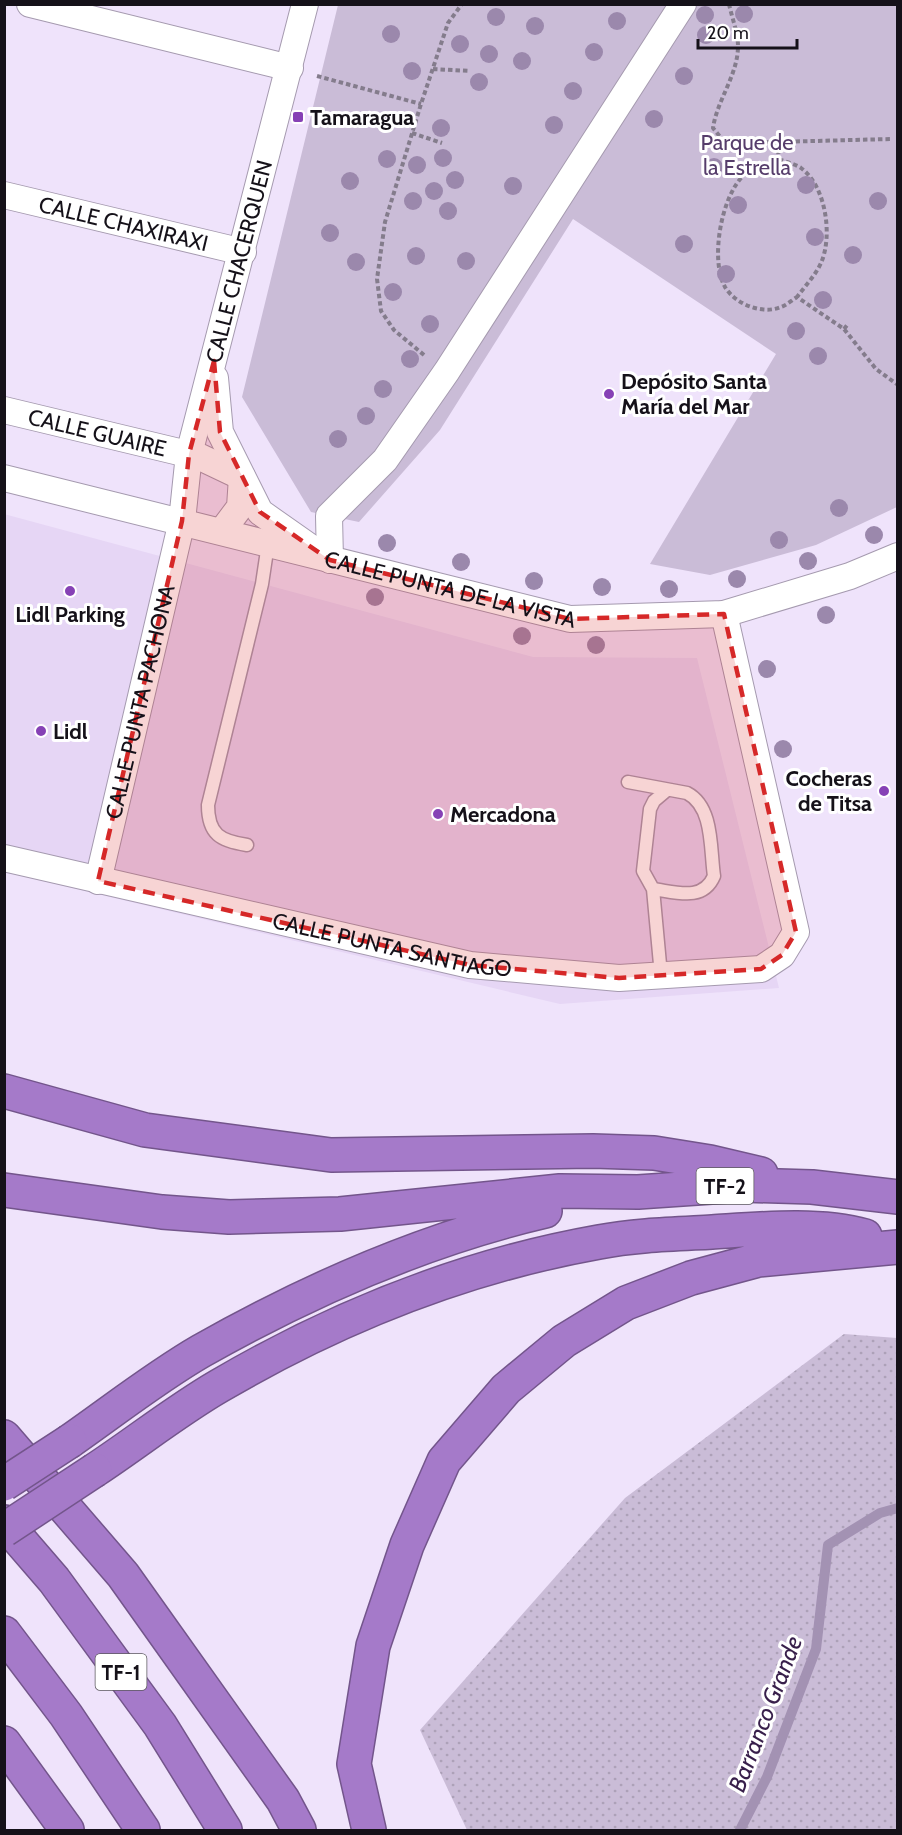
<svg xmlns="http://www.w3.org/2000/svg" width="902" height="1835" viewBox="0 0 902 1835" font-family="Cabin,sans-serif">
<style>
.built{fill:#e6d6f5}
.grass{fill:url(#grass-dots)}
.park{fill:#cabcd7}
.lines{fill:none;stroke-linecap:round;stroke-linejoin:round}
.stream{stroke:#a392b3;stroke-width:10}
.lane-casing{stroke:#a59aaf;stroke-width:15}
.street-casing{stroke:#a59aaf;stroke-width:28}
.highway-casing{stroke:#73558b;stroke-width:36}
.path{stroke:#847c8c;stroke-width:4;stroke-dasharray:4.5 3;stroke-linecap:butt}
.lane{stroke:#fff;stroke-width:12}
.street{stroke:#fff;stroke-width:26}
.highway{stroke:#a57ac9;stroke-width:33}
.highway-bridge-casing{stroke:#73558b;stroke-width:36;stroke-linecap:butt}
.highway-bridge{stroke:#a57ac9;stroke-width:33}
.tree{fill:#9b88ac}
.marked{fill:#d62828;fill-opacity:0.2;stroke:#d62828;stroke-width:4.5;stroke-dasharray:12 8;stroke-linejoin:round}
.poi-dot{fill:#8641b5;stroke:#fff;stroke-width:2}
.labels{text-anchor:middle;dominant-baseline:central;stroke-width:6;stroke-linejoin:round;paint-order:stroke}
.shield{fill:#fff;stroke:#5b585e;stroke-width:1.5}
.shield-label{font-size:21px;font-weight:bold;fill:#151119}
.poi-label{font-size:22px;font-weight:bold;fill:#151119;stroke:#fff;text-anchor:start}
.park-label{font-size:22px;fill:#563d6b;stroke:#fff}
.street-label{font-size:22px;fill:#151119;stroke:#fff}
.water-label{font-size:24px;font-style:italic;fill:#381f4b;stroke:#fff}
</style>
<defs>
<pattern id="grass-dots" width="8" height="8" patternUnits="userSpaceOnUse" patternTransform="scale(1.5)"><rect width="8" height="8" fill="#cabcd7"/><path d="M2 2h.1M6 6h.1" fill="none" stroke="#ada1b8" stroke-width="1.8" stroke-linecap="round"/></pattern>
</defs>
<rect width="100%" height="100%" fill="#efe3fb"/>
<path class="built" d="M4,514l529,143 164,1 82,330 -219,16 -555,-132z"/>
<path class="grass" d="M844,1334l53,4v492h-430l-47,-100 205,-232z"/>
<path class="park" d="M338,5h559v502l-81,38 -106,30 -60,-11 126,-210 -203,-135 -133,211 -81,92 -48,-10 -69,-115z"/>
<g class="lines">
<path class="stream" d="M740,1830l27,-53 49,-128 12,-104 52,-32 18,-5"/>
<defs>
<path id="lane" d="M628,782l59,11c27,14 23,57 27,83 -11,26 -38,16 -61,13l8,86
M247,845c-26,-4 -39,-10 -39,-40l54,-221 6,-40
M653,889l-10,-18 7,-62 4,-8 13,-11"/>
<g id="street">
<path d="M30,4l260,64"/>
<path id="s1" d="M4,195l239,57"/>
<path d="M215,378l5,54 40,80 54,38"/>
<path id="s2" d="M4,410l196,47 42,20"/>
<path id="s3" d="M4,478l566,141 154,-5 126,-38 48,-20"/>
<path d="M222,531l18,-24 2,-30"/>
<path d="M330,560l-1,-44 56,-56 62,-89 236,-367"/>
<path id="s4" d="M4,858l466,107 149,13 142,-9 21,-14 14,-23 -72,-318"/>
<path id="s5" d="M98,881l84,-360 7,-67 116,-450"/>
</g>
<path id="highway" d="M4,1091l141,39 186,25 262,-4 61,2 56,9 51,12
M4,1190l158,22 67,5 111,-3 220,-23 78,1 103,-7 71,2 86,10
M4,1437l119,138 160,225 16,30
M70,1441c43,-30 86,-64 131,-90 108,-61 224,-112 344,-140
M95,1470c41,-27 81,-59 124,-84 118,-69 245,-120 380,-144 36,-7 76,-8 113,-10 47,-3 107,-9 153,4
M4,1522l50,58 106,145 65,105
M4,1633l62,82 77,115
M4,1743l63,87
M369,1830l-15,-66 19,-118 34,-101 37,-84 62,-72 58,-48 62,-38 65,-25 67,-18 140,-13"/>
</defs>
<use href="#lane" class="lane-casing"/>
<use href="#street" class="street-casing"/>
<use href="#highway" class="highway-casing"/>
<path class="path" d="M729,4c3,14 9,29 9,42 0,29 -21,54 -25,82l9,11 14,4 155,-4
M433,69l37,2
M317,76l104,28
M412,133l30,10
M777,142l2,17c-13,4 -27,7 -37,18 -21,22 -32,83 -17,110 10,17 37,28 56,20 6,-2 11,-7 16,-10l47,32 32,40 22,16
M779,159c7,3 16,5 22,9 25,18 32,68 20,95 -6,13 -16,23 -24,34
M844,329l4,-5
M424,355l-30,-25 -13,-19 -4,-32 8,-57 36,-118 27,-81 14,-19"/>
<use href="#lane" class="lane"/>
<use href="#street" class="street"/>
<use href="#highway" class="highway"/>
<defs>
<path id="highway-bridge" d="M4,1484l66,-43
M4,1530l91,-60"/>
</defs>
<use href="#highway-bridge" class="highway-bridge-casing"/>
<use href="#highway-bridge" class="highway-bridge"/>
</g>
<g class="tree">
<circle cx="744" cy="14" r="9"/>
<circle cx="705" cy="15" r="9"/>
<circle cx="496" cy="17" r="9"/>
<circle cx="617" cy="21" r="9"/>
<circle cx="535" cy="26" r="9"/>
<circle cx="391" cy="34" r="9"/>
<circle cx="706" cy="35" r="9"/>
<circle cx="460" cy="44" r="9"/>
<circle cx="594" cy="52" r="9"/>
<circle cx="489" cy="54" r="9"/>
<circle cx="522" cy="61" r="9"/>
<circle cx="412" cy="71" r="9"/>
<circle cx="684" cy="76" r="9"/>
<circle cx="479" cy="82" r="9"/>
<circle cx="573" cy="91" r="9"/>
<circle cx="654" cy="119" r="9"/>
<circle cx="554" cy="125" r="9"/>
<circle cx="441" cy="128" r="9"/>
<circle cx="443" cy="158" r="9"/>
<circle cx="387" cy="159" r="9"/>
<circle cx="417" cy="165" r="9"/>
<circle cx="714" cy="167" r="9"/>
<circle cx="455" cy="180" r="9"/>
<circle cx="350" cy="181" r="9"/>
<circle cx="806" cy="185" r="9"/>
<circle cx="513" cy="186" r="9"/>
<circle cx="434" cy="191" r="9"/>
<circle cx="413" cy="201" r="9"/>
<circle cx="878" cy="201" r="9"/>
<circle cx="738" cy="205" r="9"/>
<circle cx="448" cy="211" r="9"/>
<circle cx="330" cy="233" r="9"/>
<circle cx="815" cy="237" r="9"/>
<circle cx="684" cy="244" r="9"/>
<circle cx="853" cy="255" r="9"/>
<circle cx="416" cy="256" r="9"/>
<circle cx="466" cy="261" r="9"/>
<circle cx="356" cy="262" r="9"/>
<circle cx="726" cy="274" r="9"/>
<circle cx="393" cy="292" r="9"/>
<circle cx="823" cy="300" r="9"/>
<circle cx="430" cy="324" r="9"/>
<circle cx="796" cy="331" r="9"/>
<circle cx="818" cy="356" r="9"/>
<circle cx="410" cy="359" r="9"/>
<circle cx="383" cy="389" r="9"/>
<circle cx="366" cy="416" r="9"/>
<circle cx="338" cy="439" r="9"/>
<circle cx="839" cy="508" r="9"/>
<circle cx="874" cy="535" r="9"/>
<circle cx="779" cy="540" r="9"/>
<circle cx="387" cy="543" r="9"/>
<circle cx="808" cy="561" r="9"/>
<circle cx="461" cy="562" r="9"/>
<circle cx="737" cy="579" r="9"/>
<circle cx="534" cy="581" r="9"/>
<circle cx="602" cy="587" r="9"/>
<circle cx="669" cy="589" r="9"/>
<circle cx="375" cy="597" r="9"/>
<circle cx="826" cy="615" r="9"/>
<circle cx="522" cy="636" r="9"/>
<circle cx="596" cy="645" r="9"/>
<circle cx="767" cy="669" r="9"/>
<circle cx="783" cy="749" r="9"/>
</g>
<path class="marked" d="M214,361l6,71 40,80 70,48 240,59 154,-5 72,318 -14,23 -21,14 -142,9 -149,-13 -372,-84 84,-360 7,-67z"/>
<g class="poi-dot">
<rect x="292" y="111" width="12" height="12" rx="3"/>
<circle cx="609" cy="394" r="6"/>
<circle cx="70" cy="591" r="6"/>
<circle cx="41" cy="731" r="6"/>
<circle cx="884" cy="791" r="6"/>
<circle cx="438" cy="814" r="6"/>
</g>
<g class="labels">
<g class="shield">
<rect x="696.5" y="1168" width="57" height="36" rx="4.5"/>
<rect x="95.5" y="1654" width="51" height="36" rx="4.5"/>
</g>
<g class="shield-label">
<text x="725" y="1186">TF-2</text>
<text x="121" y="1672">TF-1</text>
</g>
<g class="poi-label">
<text x="310" y="117">Tamaragua</text>
<text x="621" y="381">Depósito Santa<tspan x="621" dy="25">María del Mar</tspan></text>
<text x="70" y="614" text-anchor="middle">Lidl Parking</text>
<text x="53" y="731">Lidl</text>
<text x="872" y="778" text-anchor="end">Cocheras<tspan x="872" dy="25">de Titsa</tspan></text>
<text x="450" y="814">Mercadona</text>
</g>
<g class="park-label">
<text x="747" y="142">Parque de<tspan x="747" dy="25">la Estrella</tspan></text>
</g>
<g class="street-label">
<text stroke="none"><textPath href="#s1" startOffset="123">CALLE CHAXIRAXI</textPath></text>
<text stroke="none"><textPath href="#s5" startOffset="636">CALLE CHACERQUEN</textPath></text>
<text stroke="none"><textPath href="#s2" startOffset="96">CALLE GUAIRE</textPath></text>
<text stroke="none"><textPath href="#s3" startOffset="460">CALLE PUNTA DE LA VISTA</textPath></text>
<text stroke="none"><textPath href="#s5" startOffset="184">CALLE PUNTA PACHONA</textPath></text>
<text stroke="none"><textPath href="#s4" startOffset="398">CALLE PUNTA SANTIAGO</textPath></text>
</g>
<g class="water-label">
<text transform="translate(765 1714) rotate(-69)">Barranco Grande</text>
</g>
</g>
<rect width="902" height="1835" fill="none" stroke="#151119" stroke-width="12"/>
<path d="M698 39v9h99v-9" fill="none" stroke="#151119" stroke-width="3"/>
<text x="707" y="39" font-size="18" fill="#151119" stroke="#ffffff" stroke-width="4.5" paint-order="stroke">20 m</text>
</svg>
